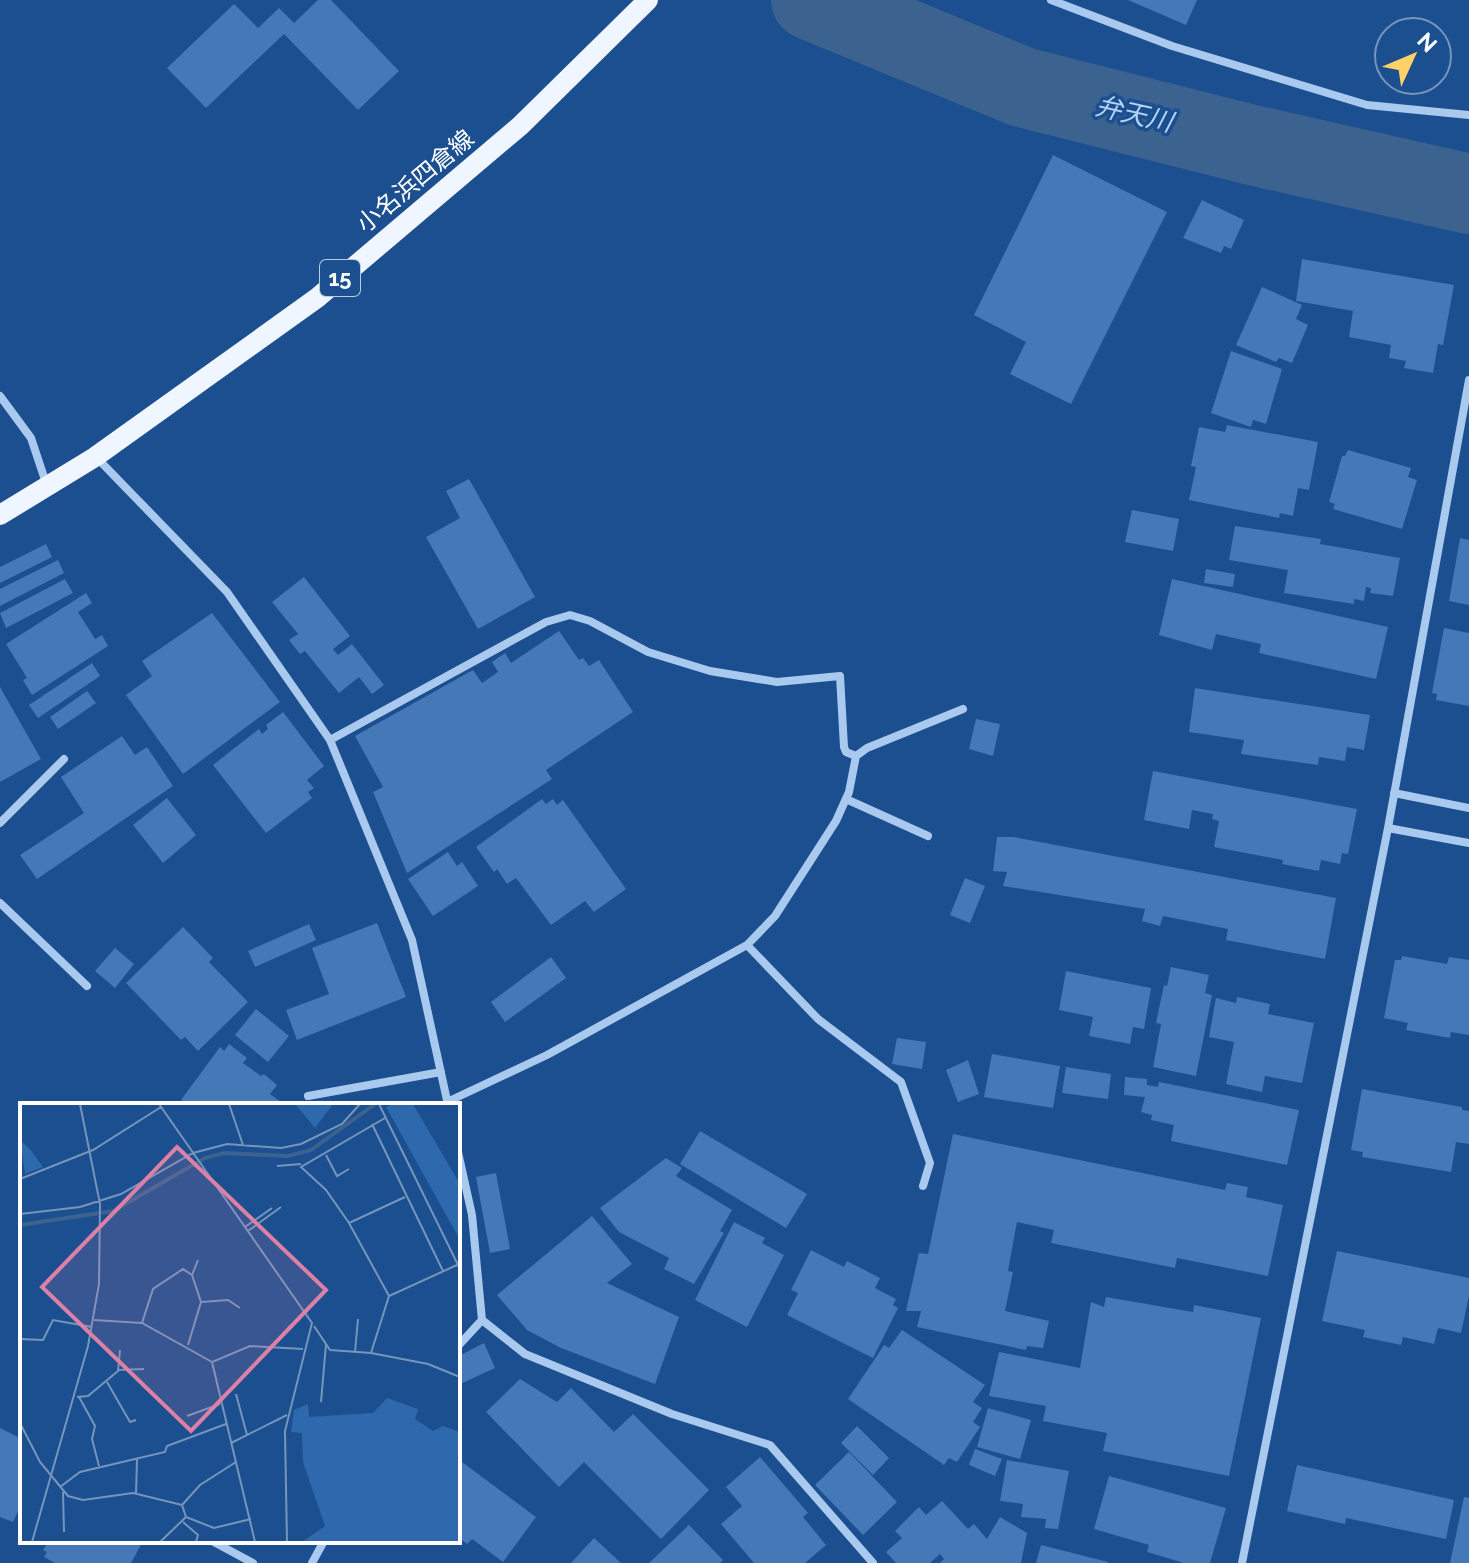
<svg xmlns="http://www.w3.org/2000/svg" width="1469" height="1563" viewBox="0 0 1469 1563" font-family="Raleway,'Noto Sans JP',sans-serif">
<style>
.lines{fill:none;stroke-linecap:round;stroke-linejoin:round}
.river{stroke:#3c6290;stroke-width:80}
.building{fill:#4478b7}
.street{stroke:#a9c9ee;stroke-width:8}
.primary{stroke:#f0f6ff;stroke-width:20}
.labels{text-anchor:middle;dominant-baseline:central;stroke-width:7;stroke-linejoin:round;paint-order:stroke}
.shield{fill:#1b4f8f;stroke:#bbcadd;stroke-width:2}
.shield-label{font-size:22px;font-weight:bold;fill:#fff}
.street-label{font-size:24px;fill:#fff;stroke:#1b4f8f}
.water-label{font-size:26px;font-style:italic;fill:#b5d3f5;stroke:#1b4f8f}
.inset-river{fill:none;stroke:#3c6290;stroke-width:4}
.inset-road{fill:none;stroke:#7695bc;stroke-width:2}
.view{fill:#dd80a5;fill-opacity:0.15;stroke:#dd80a5;stroke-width:4}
.inset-edge{fill:none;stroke:#fff;stroke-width:4}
</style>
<rect width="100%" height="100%" fill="#1b4f8f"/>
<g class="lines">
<path class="river" d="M811,0l211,87 230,58 217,49"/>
</g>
<path class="building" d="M318,0h13l68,71 -41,39 -74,-76 -78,74 -39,-40 67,-64 24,24 21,-20 15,15z
M1128,0h69l-11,25z
M1053,155l114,57 -96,192 -61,-30 16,-32 -52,-27z
M1202,200l42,20 -13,29 -7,-3 -3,7 -38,-15z
M1302,259l152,26 -11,60 -5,-1 -5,29 -29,-5 2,-7 -17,-3 2,-13 -42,-8 4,-26 -57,-10z
M1262,287l40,18 -6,14 12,6 -16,38 -13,-5 -3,4 -40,-17z
M1231,351l51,18 -16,55 -13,-4 -2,7 -40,-14z
M1227,425l91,17 -9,48 -11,-2 -5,28 -13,-3 -1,5 -90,-18 7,-33 -5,-1 8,-39 26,5z
M1348,450l63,18 -3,9 9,3 -15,49 -69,-20 2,-5 -6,-2 13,-46h3z
M469,479l66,118 -57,32 -52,-92 34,-19 -14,-27z
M1132,510l47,9 -6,32 -48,-9z
M1235,526l86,13 -1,5 80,14 -7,38 -23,-3 1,-5 -5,-1 -2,14 -10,-2v5l-70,-11 4,-23 -59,-10z
M1460,538l9,2v65l-20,-4z
M46,544l6,13 -52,26v-16z
M58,560l6,13 -64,33v-17z
M1206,569l29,5 -2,13 -29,-4z
M304,577l46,59 -17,13 5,6 14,-11 32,41 -12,9 -13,-17 -20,16 -34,-42 -5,3 -11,-14 9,-6 -26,-32z
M65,579l8,14 -67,35 -6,-15z
M1172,579l216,48 -12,52 -117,-26 2,-9 -45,-10 -4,16 -53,-15z
M86,593l6,10 -14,9 17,27 7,-4 6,11 -76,49 -9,-15 4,-2 -21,-34z
M212,613l68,89 -97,72 -57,-79 26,-19 -10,-15z
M1444,628l25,5v73l-33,-6 1,-6 -5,-1z
M559,631l20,29 4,-2 6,8 10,-6 34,52 -87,58 6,9 -145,94 -34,-81 10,-5 -28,-51 118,-66 9,13 16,-11 -6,-10 13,-9 6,10z
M92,663l8,13 -62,42 -9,-13z
M0,687l41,72 -41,23z
M1195,688l175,27 -6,35 -17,-3 -2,14 -26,-4 -1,8 -77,-11 3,-14 -55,-8z
M87,691l9,12 -38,26 -8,-12z
M283,712l41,54 -17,14 7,8 -6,4 4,6 -46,35 -53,-68 46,-36 3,5 6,-5 -2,-4z
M976,719l24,5 -7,32 -24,-7z
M122,736l13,19 12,-8 26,39 -136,93 -17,-24 64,-42 -23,-36z
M1153,771l204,38 -9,45 -6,-1 -2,11 -19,-4 -2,11 -37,-7 1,-4 -69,-13 5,-26 -7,-2 1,-5 -21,-4 -3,19 -45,-9z
M167,798l29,37 -33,28 -30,-38z
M542,799l4,5 7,-5 4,6 6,-5 63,89 -32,23 -9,-11 -34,24 -35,-47 -9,6 -10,-15 -3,3 -18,-25z
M997,837h17l322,61 -11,61 -99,-19 2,-11 -65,-13 -3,10 -18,-5 3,-12 -142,-23 4,-14 -14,-1z
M448,852l9,14 5,-4 16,24 -45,30 -25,-37z
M965,878l20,8 -15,37 -20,-8z
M377,923l29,74 -109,43 -11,-30 43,-16 -17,-46z
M309,924l7,16 -61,27 -7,-16z
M183,927l30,31 -4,4 39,40 -50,49 -13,-14 -4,3 -55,-57z
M115,948l19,16 -19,24 -20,-17z
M1402,956l45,8 2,-7 20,3v75l-18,-3 -1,6 -44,-8 2,-7 -24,-5 11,-58h6z
M551,957l15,21 -61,44 -14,-20z
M1171,967l38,8 -4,18 7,2 -16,81 -43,-9 8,-43 -5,-1 8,-38 3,1z
M1066,971l85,17 -7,41 -11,-2 -3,17 -41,-8 4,-19 -34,-7z
M1237,997l33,7 -2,10 46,9 -12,60 -37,-7 -3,16 -36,-8 8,-42 -25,-5 7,-39 20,5z
M256,1009l33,27 -21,26 -33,-27z
M897,1038l29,4 -4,27 -30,-5z
M229,1044l18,14 -4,5 18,13 3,-2 13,11 -7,9 15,11h-97l-7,-5 39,-53 4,4z
M992,1054l68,12 -7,42 -69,-11z
M968,1060l11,34 -21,8 -12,-32z
M1066,1067l45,7 -3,25 -46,-6z
M1125,1077l22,2v6l11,2 1,-5 140,28 -12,55 -116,-24 3,-16 -23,-5 1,-5 -11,-3 4,-15 -21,-2z
M1362,1089l100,18v3l7,1v33l-13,-2 -5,30 -89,-15 1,-5 -12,-2z
M700,1131l107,63 -21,34 -106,-64z
M953,1134l272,56 2,-7 21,4 -2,10 37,8 -15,71 -91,-18 -2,10 -124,-25 3,-13 -37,-8 -9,49 5,1 -8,39 44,10 -6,27 -16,-2 -1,4 -109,-23 4,-16h-15l13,-58 9,1z
M666,1158l16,10 -6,8 56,34 -12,21 4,2 -30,51 -30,-15 5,-11 -50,-26 -19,-24z
M496,1173l14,76 -20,4 -14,-76z
M592,1216l40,48 -25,19 72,34 -24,67 -94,-36 -34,-18 -30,-35z
M734,1222l31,16 -3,5 22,12 -37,72 -52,-27z
M811,1250l33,17 3,-6 33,17 -5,10 21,11 -3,6 5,3 -25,50 -86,-43 11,-22 -7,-3z
M1337,1251l132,27v18l-8,37 -23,-5 -4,16 -31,-7 -2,8 -38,-8 2,-7 -43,-9z
M1106,1297l87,15 1,-7 67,13 -32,158 -126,-25 4,-18 -64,-12 3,-15 -57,-10 10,-44 81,16 11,-66 13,5z
M902,1330l83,55 -12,17 9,6 -9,14 7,5 -23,35 -8,-4 -5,7 -96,-66 36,-54 5,3z
M484,1343l11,25 -37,17 1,-29z
M520,1379l37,23 14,-14 43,44 19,-18 76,76 -48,49 -77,-77 -25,25 -73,-75z
M988,1408l43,12 -11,39 -43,-12z
M857,1426l32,32 -16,17 -32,-32z
M0,1428l22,11v37l-3,6 3,1v20l-9,19 -13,-5z
M975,1449l27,10 -7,17 -26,-11z
M849,1452l48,50 -34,33 -48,-50z
M760,1457l48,56 -5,4 23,28 -21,18h-51l-33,-39 21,-18 -16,-19z
M458,1459l78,58 -33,45 -31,-23 -5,5 -9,-7z
M1007,1460l62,11 -11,58 -13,-1 1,-9 -25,-2 2,-13 -23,-3z
M1297,1465l157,35 -8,39 -100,-21 -1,6 -58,-13z
M1109,1476l117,32 -16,55h-26l-37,-11 2,-7 -55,-16z
M1464,1497l5,1v65h-19z
M942,1501l26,28 6,-5 13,15 13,-22 27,16 -6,30h-81l4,-4 -4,-5 -10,9h-34l-10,-11 16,-14 -7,-7 24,-24 7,8z
M689,1525l34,35 -3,3h-71z
M594,1538l27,25h-50z
M49,1541h94l-12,22h-76l-11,-6 3,-5 -4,-2z
M1041,1545l67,17v1h-72z"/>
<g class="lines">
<path class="street" d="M1051,0l121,46 195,59 102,10
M0,396l31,42 16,48
M96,457l131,135 103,148 82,200 36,165
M330,740l216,-118 24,-7 20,6 58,31 62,19 67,11 63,-6 4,71 2,5 10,4
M1394,793l75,15
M846,799l82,37
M0,823l64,-64
M1388,828l81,15
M0,903l87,83
M747,945l71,74 83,63 29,81 -7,23
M308,1096l133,-24
M447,1102l100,-47 200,-110 28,-29 61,-95 13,-29 7,-36 11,-8 96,-39
M458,1152l14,63 10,105
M458,1346l24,-26 43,34 147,60 98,31 103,118
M212,1541l41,22
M312,1563l12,-22
M1242,1563l146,-735 81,-448"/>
<path class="primary" d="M0,515l95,-58 222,-159 203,-172 128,-126"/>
</g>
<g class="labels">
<rect class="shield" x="320" y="260" width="40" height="36" rx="6"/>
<g class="shield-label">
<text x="340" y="278">15</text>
</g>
<g class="street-label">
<text transform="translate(415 181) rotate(-40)">小名浜四倉線</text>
</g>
<g class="water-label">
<text transform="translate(1134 114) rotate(13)">弁天川</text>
</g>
</g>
<g transform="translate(20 1103)">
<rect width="440" height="440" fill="#1b4f8f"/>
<path d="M275,1h38l-18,24zM373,1h20l47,80v56l-74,-133zM0,37l10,9 13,18 -18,7zM367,295l31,11 -3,10 18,12 10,-5 17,6v110h-158l23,-16 -22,-64 -1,-29 -11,-1 3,-22 14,-6 1,13 64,-4z" fill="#2e69ad"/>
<path class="inset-river" d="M0,122l93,-14 92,-53 19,-5 64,3 23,-6 64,-46"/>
<path class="inset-road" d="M139,1l153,219 -27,108 2,111M209,1l14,41M359,1l81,165M365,15l-84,49 25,23 23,33 40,73M352,21l71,147M306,52l11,21 12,-7M257,63l24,-2M0,76l73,-29 68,-43M0,111l60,-7 41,-13 72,-41 34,-9 54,4 20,-4 41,-20 18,-20M329,120l56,-26M225,124l27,-19M228,128l33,-24M181,199l27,-2 12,8M74,217l48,3 70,39M122,220l11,-34 30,-20 9,6M294,223l16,24 41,3 18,-57 68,-31M0,236l23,1 10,-20 39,7M168,242l13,-43 -9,-27 6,-15M335,249l3,-33M351,250l57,11 32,13M98,267l26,-1M87,279l23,40 6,-2M216,291l11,41M57,294l11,-1 30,-25 2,-21M59,294l16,29 -3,13 7,27M301,299l5,-58M167,313l33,-12M0,320l20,39 28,34 15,4 50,-7 49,12M211,340l56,-28M216,359l-36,23 -18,20 4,12 28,11 37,-9M40,384l20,-15 85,-20 2,-6 59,-22M43,389l1,40M116,391l1,-36M163,419l15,13 -2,7M12,439l56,-196 11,-62 1,-80 -20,-100M140,439l26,-25M235,439l-43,-180 38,-16 53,3"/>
<path class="view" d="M157,44l149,143 -135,141 -149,-144z"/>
<rect width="440" height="440" class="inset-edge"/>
</g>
<g transform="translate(1413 56) rotate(46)"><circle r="38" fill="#1b4f8f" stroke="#7695bc" stroke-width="2"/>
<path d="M0-6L14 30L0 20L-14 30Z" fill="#ffd166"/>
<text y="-12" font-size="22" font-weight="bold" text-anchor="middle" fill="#ffffff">N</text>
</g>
</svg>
